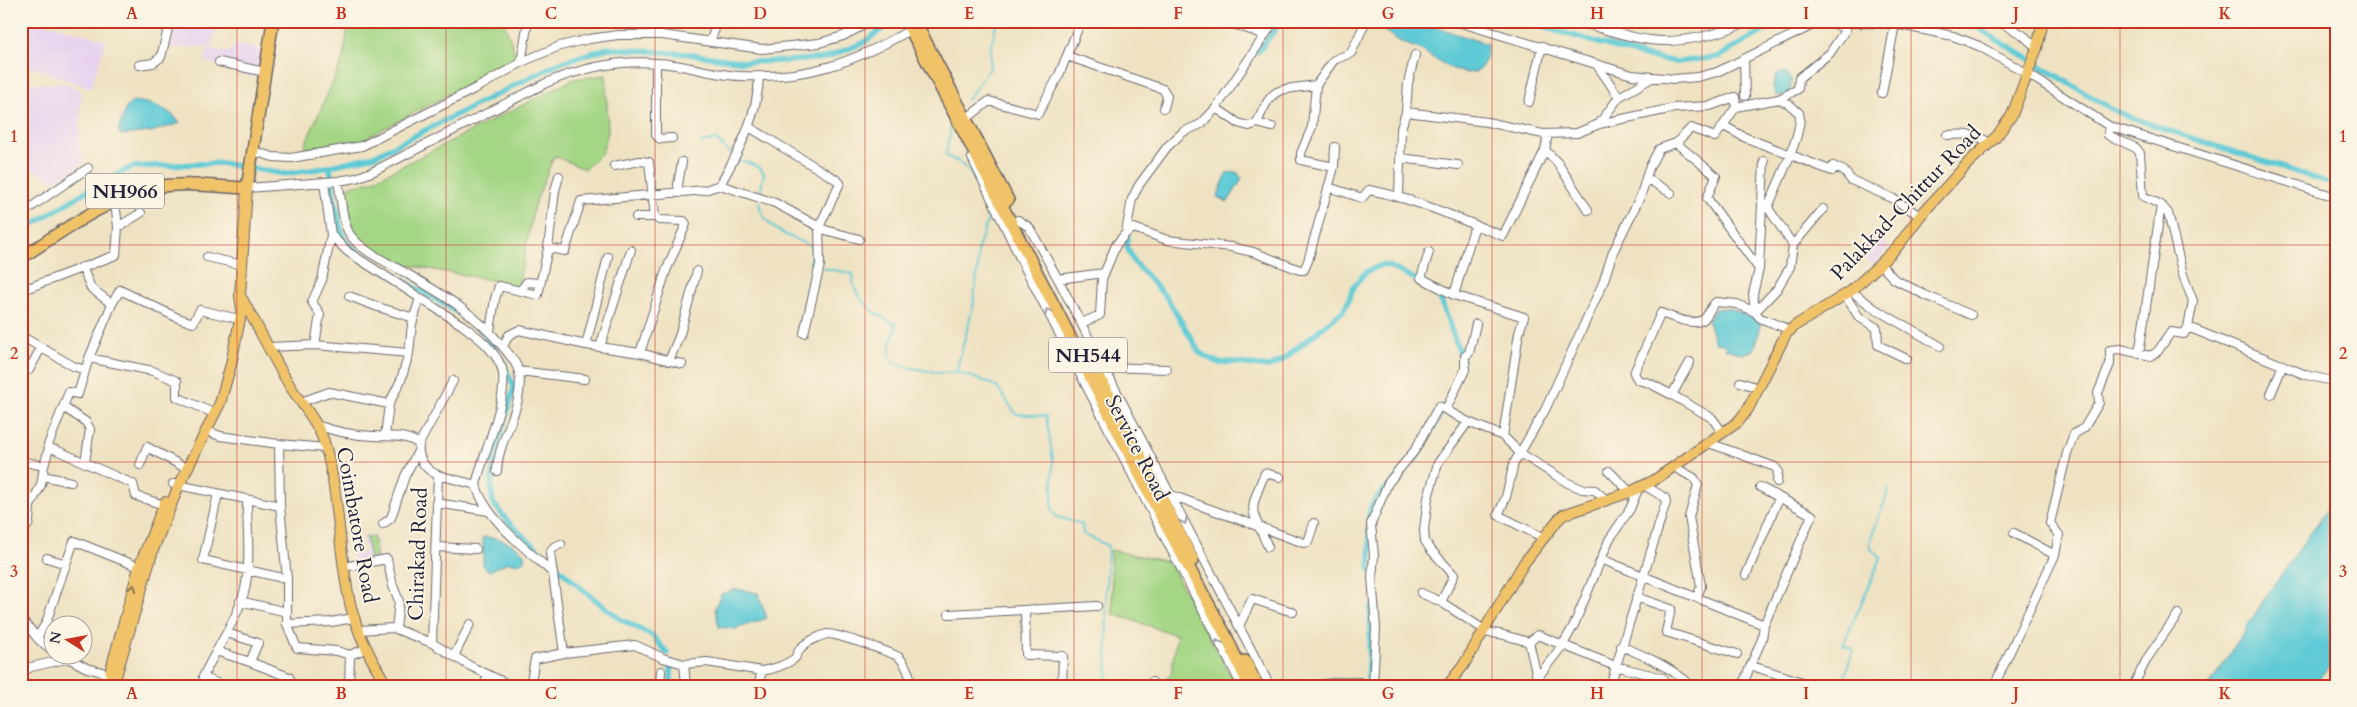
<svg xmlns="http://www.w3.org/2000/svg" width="2357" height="707" viewBox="0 0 2357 707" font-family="Cardo,serif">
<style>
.built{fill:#e7d2ef}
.green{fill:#a4d685;stroke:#637c60}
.water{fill:#5ecad6;stroke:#407688}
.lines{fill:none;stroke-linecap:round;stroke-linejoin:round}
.stream{stroke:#5ecad6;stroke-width:2}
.canal{stroke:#5ecad6;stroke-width:5.5}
.minor-casing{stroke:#6a656a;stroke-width:10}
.major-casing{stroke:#6a656a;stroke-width:12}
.highway-casing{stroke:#6a656a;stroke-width:14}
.minor{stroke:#fff;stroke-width:8}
.major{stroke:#f1c369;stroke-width:10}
.highway{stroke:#f1c369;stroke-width:11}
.oneway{stroke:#9c9ca7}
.oneway2{stroke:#8a7252}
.grid{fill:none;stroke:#c8321e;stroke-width:1;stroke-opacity:0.55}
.labels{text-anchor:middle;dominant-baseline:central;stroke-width:4;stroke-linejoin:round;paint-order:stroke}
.shield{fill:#fcf5e5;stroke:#63616e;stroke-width:1}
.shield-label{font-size:20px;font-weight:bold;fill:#22223b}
.street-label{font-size:21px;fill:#22223b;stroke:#fcf5e5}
.neatline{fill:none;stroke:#c8321e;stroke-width:2}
.grid-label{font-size:16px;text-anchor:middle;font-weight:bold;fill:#c8321e}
</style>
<rect width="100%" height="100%" fill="#fcf5e5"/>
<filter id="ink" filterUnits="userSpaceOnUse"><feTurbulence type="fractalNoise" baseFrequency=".02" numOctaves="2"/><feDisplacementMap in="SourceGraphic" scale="10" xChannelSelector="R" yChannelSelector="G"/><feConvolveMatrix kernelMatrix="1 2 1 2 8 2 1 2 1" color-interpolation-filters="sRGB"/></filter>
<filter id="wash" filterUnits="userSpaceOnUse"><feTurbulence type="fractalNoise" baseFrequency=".0096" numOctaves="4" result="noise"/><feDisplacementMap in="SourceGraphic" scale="20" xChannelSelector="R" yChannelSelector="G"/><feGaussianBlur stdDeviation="1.12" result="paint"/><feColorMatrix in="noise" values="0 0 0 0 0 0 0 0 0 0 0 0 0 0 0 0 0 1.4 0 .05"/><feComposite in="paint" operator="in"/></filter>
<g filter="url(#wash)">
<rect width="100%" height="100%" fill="#efe2c2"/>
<path class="built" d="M27,21h11l68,19 -15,48 -70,-24v-23z
M175,21h42l-5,26h-42z
M220,21h47l-1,8z
M236,44l28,6 -5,28 -22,-4v-5l-32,-7 3,-14 21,4z
M68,83l13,9 -2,57 5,14 -31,18 -32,-19v-33l3,-1 4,-44z
M1873,234l16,12 -14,19 -16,-12z
M374,534l5,27 -23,6 -3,-12 13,-3 -3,-16z"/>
<path class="green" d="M176,21h21l-2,8 -19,-4z
M349,21h155l11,33 -4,8 -151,79 -57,8 40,-90z
M606,75l2,57 -6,21 -17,16 -31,-13 -20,50 -16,83 -21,-8 -101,-18 -16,-9 -29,-22 -5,-22 -2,-22 28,-7 202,-102z
M373,536l4,22 -7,1 -4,-22z
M1110,550l59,12 67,124h-81l16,-12 6,-39 -64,-21z"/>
<path class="water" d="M1382,21h35l70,23c0,6 0,14 -3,19 -13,26 -51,-7 -65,-14 -6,-3 -13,-4 -18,-7 -6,-3 -11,-8 -17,-11z
M1783,72l4,1 5,8 -3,13 -13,2 -3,-10 3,-12z
M133,101c19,2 36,7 47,22l-29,9 -30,3 -3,-4 8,-23z
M1237,172l5,7 -14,23 -11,-5 10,-24z
M1728,308l29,11 4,7 -7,24 -11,4 -17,-5 -2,-5 -9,-1 -7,-22 7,-12z
M2336,497v163l-23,26h-104l58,-91z
M483,537c18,1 29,5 42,17l-1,7 -6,3 -9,-2 -20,9 -6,-5z
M737,589l21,4 9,25 -31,11 -17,-2 -4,-19 6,-14z"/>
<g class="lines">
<path class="stream" d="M967,100l23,-32 1,-22 6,-25
M951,127l-5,29 13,6 11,10 9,15 8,20 1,12 -10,30v16l-5,42 -17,65
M701,143l15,-3 16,15
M737,159l22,8 5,6 -4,22
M759,202c3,27 31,35 53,44l-2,17 8,4
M824,268l29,6c1,4 0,8 1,12 4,16 28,33 42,38l-6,24v10l3,4 13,5 34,6 16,-1 31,10 10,5 19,27 30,2 7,44 -1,50 5,7 25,7 1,10 25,12 -2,47 2,93
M1842,686l11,-37 -10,-4 38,-87 -10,-9 -1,-8 19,-52"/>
<path class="canal" d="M1522,21l122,35 33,6 41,-5 63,-36
M1957,21l19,6 139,84 40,15 181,59
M1258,52l23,-31
M330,166l3,27 10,46 24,21 99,57 18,16 13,20
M1128,231l-1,16 7,15 33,36 33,55 19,10 12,-1 37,5 12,-5 64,-52 11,-26 11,-12 16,-7 7,1 30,15 20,14 24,67
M21,232l75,-47 36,-18 89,-4 63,11 34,-5 56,-13 185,-93 49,-15 80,6 58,8 42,-1 37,-3 38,-15 30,-22
M502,361l12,26 -20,71 -3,30 2,15 17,21 73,66 37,29 32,16 15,18
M1392,483l26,-27 26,-49
M1370,571c-1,-8 1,-16 0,-24 -1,-26 -7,-38 15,-58
M671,686v-23
M1368,686l3,-78"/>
</g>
</g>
<g filter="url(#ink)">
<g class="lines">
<defs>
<path id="minor" d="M1225,21l40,14 9,-14
M1455,21l177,54 42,4 24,-2 19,-5 96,-47 15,-3 67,2 58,12 26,10 49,28 81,52 227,71
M1574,21c25,6 51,16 76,19 33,4 69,-6 99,-19
M1998,21l25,14 14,13
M710,42l8,-21
M1415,55l-7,28 -2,29 81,10 56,12 34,-1 22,-9 75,-16 36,-2 25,-9 1,10
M1067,56l96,33 4,7 -3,12
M1744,59l1,37
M219,62l46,10
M521,63l7,-42
M656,63v72l4,4 12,-1
M139,65l14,-2 8,-6 9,-36
M1597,65l22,32
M21,83h1
M1882,93l13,-69
M1529,102l13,-56
M1216,108l22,15 11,3 8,-3 15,4
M966,119l23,-18 49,13 21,-39 22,-54
M1257,123c16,-39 20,-32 59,-38
M1599,124l20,-27 31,-18
M1724,126l20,11 88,34
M2109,126l-1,9 28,13 4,5 3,43 18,9 7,8 15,62 10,26 -5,26
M749,127l88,53 3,3 -21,44 1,38 -16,68
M1947,135c15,-1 30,-2 42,8
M1676,143l40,33 -9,22 52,71
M1545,150l12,12 31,48
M253,151l20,6 18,1 71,-12 120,-61 42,-24 36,-15 29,-7 29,-4h44l100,14 57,-6 24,-7 29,-15
M972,158l52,108 218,420
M1400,158l58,7
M1764,161l-5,108 -6,25 2,18 5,6 23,9 5,5
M614,166l26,-5 9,1 6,55 4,3 25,1 2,3 -20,47 -26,82
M1833,166l11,5 7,9 41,18 28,18
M1334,167l-33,-7v-7l11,-26 4,-42 18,-25 17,-7 15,-32
M1646,178l25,15
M338,181c3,14 4,44 13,55 12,16 36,26 53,36 38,22 71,41 99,75 6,7 15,17 16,26 6,34 -21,65 -22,98
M324,182l7,53 17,17 114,73c15,11 31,23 39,41 11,27 -19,89 -25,119 9,33 51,65 76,87
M720,185l55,18 50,27 34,9
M1328,187l34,11 7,-8c48,9 90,29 134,46l42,-86 3,-16
M247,188l91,-7 18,-3 18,-7 172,-88c35,-15 73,-23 111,-20 28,1 55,12 83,13 68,3 113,-13 170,-46
M679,193l-1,-9 4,-22
M1399,195l2,-66 5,-17
M1766,205l27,40
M1768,208c7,-21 37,-77 31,-95l-10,-9 -10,-5
M21,214l67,-46
M636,217h19
M1018,220l11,7 29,52 212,407
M118,227l23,-14
M1126,233l8,-5 33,12 64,7 22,5 47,18h4l4,-9 26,-94 1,-20
M548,248l17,3 16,-50 124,-11 15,-5c19,-34 38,-70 39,-109
M1429,252l-8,26 33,17 70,22 -5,16 -16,103
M207,257l35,8
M1880,264l14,15 31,16 46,20
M82,267l9,21 21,16 -23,54
M1058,279l46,-6
M21,282l7,6 88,-33 2,-28 -3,-25
M521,290l6,-8 12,1
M1851,291l24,18 65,37 -36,-21
M1454,295l21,-70
M1845,295l14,22 18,11 1,17 29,14
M349,296l29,11 36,11
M112,304l8,-14 58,28 15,5 7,-13 35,8
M1082,323l18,-8 2,-36 14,-34 10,-12 6,-34 7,-14 28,-38 16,-15 18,-8 15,-16 49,-73
M490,331l5,-32 4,-13 39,9 10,-47 7,-57 4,-15
M21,336l52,30 12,4
M315,345l94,8
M586,345l22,-88
M503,346l6,-11 10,-5 67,15 54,8 42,11
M268,347l47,-2 5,-31 -8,-12 10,-22 9,-45
M600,347l31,-97
M2139,354l22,-149
M669,361l11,-27 17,-63
M1690,362l-18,33 -23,-12 -11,-3 -4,-7 27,-60c11,4 33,14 43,6 5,-5 6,-12 12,-17l21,2 18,8 22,-23 13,-22 3,-22 30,-36
M1105,367l62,2
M29,370l12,-22
M519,371l66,8
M1740,382l18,6
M2271,394l12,-29
M1672,395l40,23 11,15
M301,402l28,-10 60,12
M63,407l23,15 4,7 -5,34
M1446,409l19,-39v-14l4,-3 7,-29
M316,425c18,6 39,11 58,11 15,1 31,-2 45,8 -2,14 6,26 19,31l-6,168 -39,-15 -34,2
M385,436l4,-32 12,-24 8,-27 3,-29 8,-26
M1709,443l66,24 3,4 -1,11
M279,444l47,4
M419,444l34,-63
M49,448l-1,-3 21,-53 9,2 11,-36 64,13 24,10v16l34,15
M21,461l23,5 -3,19 -11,21 -1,17 -8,12
M140,465l7,-18 35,19
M44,466l5,-18 7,2 77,34 3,12 28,9
M1674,467l20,11 4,7 -9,32 12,69 -4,12
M1609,471l21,21
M438,475l38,10
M43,476l28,6
M173,484l107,22 -1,-62 -59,-8 -13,-5
M218,494l-15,66 84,19 -7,-73
M1171,495l133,48 4,-1 6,-19
M1605,499l-10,-9 -13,-1 -14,-6 -48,-30 25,-43 58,-127 10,-31 28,-57 8,-27 10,-19 17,-6 15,-15 24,9 21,-30 43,-8 19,-10 1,-11 31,-25 16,-24 -13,-6
M436,503l53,8
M383,524l8,-6 14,-42 13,-25
M2014,533l41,22
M436,547l40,2
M1268,547c-17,-40 -21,-32 -3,-74l15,4
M47,558l19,6 8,-23 65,26
M1601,559l163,66
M343,567l44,-8 6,27 6,15 -3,28
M1746,575l33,-77
M287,579v45l10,24 40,3 13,4 -1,31
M1421,593l20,9 42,27
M1636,597l35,12 -5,23 71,22
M240,601l47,11
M1441,602l13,-27 -23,-25 -6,-9 -1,-11 4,-32 10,-35 30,-41
M1025,610l1,45 37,1 -1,30
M949,614l148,-8
M21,618l18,22 13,10
M287,624l44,-2 23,-4
M1239,626l13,-27 41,13
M1482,632l18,2 29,8 10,44
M227,633l31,10 -8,19 39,15 4,9
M37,638l9,-15 20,-59
M1529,642l9,-7 77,31 48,12
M432,643l38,23 42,20
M1621,646c24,10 45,19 65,35l-1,5
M216,651l34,11
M564,653l71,-8 28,13 21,6 23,-2 55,9
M60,654l27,14 26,7
M350,655l15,-6
M454,656l16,-32
M684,664l2,22
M1752,666l63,20
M21,673l10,-6 35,-8
M1538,677l24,-31 12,-21 35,-85 21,-31 9,-22
M1611,683l55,-181 -1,-4 -21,-13
M223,686l-20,-9c13,-29 34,-56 42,-88 6,-28 2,-60 2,-89
M484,686l4,-11
M530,686l5,-27 29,-6 -14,-100 4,-6 7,-3
M660,686l1,-15
M758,686l4,-15c11,-2 22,-5 32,-12 3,-3 3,-6 6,-10 4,-6 19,-13 27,-15 7,-1 68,19 73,24 6,7 11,19 12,28
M1152,686v-4
M1312,686l26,-4h22l2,4
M1373,686l3,-58 -4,-51 2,-21 -3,-32 17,-41 27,-33 24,-44 29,16 35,14 17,17 -6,10 -8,34 -8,18 46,23
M1610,686l1,-3 14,3
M1742,686l20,-47 2,-14 48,-110 -52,-28
M1994,686l61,-131 4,-20 -9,-12 17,-70 7,-19 10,-6 15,-25 -1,-10 12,-29v-14l10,-1 31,7 7,-5 13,-19 13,2 4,-7 118,48 26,6 4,-6
M2133,686l15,-29 30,-43"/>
<path id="major" d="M242,299c17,29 31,59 48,87 12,19 29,37 35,59 15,51 13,106 25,158 7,30 21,56 37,83
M110,673l29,-106 26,-65
M113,686l40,-136 26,-65 41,-82 11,-39 11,-55 -2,-13 7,-108
M1447,686l16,-20 61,-103 33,-42 6,-6 67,-23 23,-11 85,-59 10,-13 38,-75 10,-9 55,-34 25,-23 22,-22 22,-30 48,-53 28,-26 16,-22 25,-67 6,-27"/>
<path id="highway" d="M906,21l151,290 99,196 70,129 23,50
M915,21l93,179
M21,258c37,-24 91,-63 135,-71 29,-5 62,0 91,1l26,-167
M1100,378l93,182
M1245,661l13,25"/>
</defs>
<use href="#minor" class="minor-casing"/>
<use href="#major" class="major-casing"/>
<use href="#highway" class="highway-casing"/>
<use href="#minor" class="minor"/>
<use href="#major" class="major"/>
<use href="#highway" class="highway"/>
</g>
<defs><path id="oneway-chevron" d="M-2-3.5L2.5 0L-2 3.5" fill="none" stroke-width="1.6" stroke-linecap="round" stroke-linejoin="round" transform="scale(1.25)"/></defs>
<g class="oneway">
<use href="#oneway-chevron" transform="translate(1048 312) rotate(-117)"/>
<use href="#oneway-chevron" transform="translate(1184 521) rotate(63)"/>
<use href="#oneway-chevron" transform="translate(1218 643) rotate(-118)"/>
</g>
<use class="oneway2" href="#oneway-chevron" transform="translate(133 588) rotate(-73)"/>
</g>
<path class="grid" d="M237,21v665M446,21v665M655,21v665M865,21v665M1074,21v665M1283,21v665M1492,21v665M1702,21v665M1911,21v665M2120,21v665M21,245h2315M21,462h2315"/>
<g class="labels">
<g class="shield">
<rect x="86" y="173.5" width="78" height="35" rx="4"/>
<rect x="1049" y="337.5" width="78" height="35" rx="4"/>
</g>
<g class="shield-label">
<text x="125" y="191">NH966</text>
<text x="1088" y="355">NH544</text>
</g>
<g class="street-label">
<text transform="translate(1906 203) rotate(-46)">Palakkad-Chittur Road</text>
<text transform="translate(1137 448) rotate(63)">Service Road</text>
<text transform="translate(357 525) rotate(80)">Coimbatore Road</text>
<text transform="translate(418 554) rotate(-88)">Chirakad Road</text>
</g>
</g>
<rect width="2357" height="707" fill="none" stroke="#fcf5e5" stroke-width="55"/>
<g transform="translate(68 640) rotate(281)"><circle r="24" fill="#fcf5e5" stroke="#a5a1a1"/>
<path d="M0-4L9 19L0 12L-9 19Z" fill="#c8321e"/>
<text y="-8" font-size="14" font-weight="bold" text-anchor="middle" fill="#22223b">N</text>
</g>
<rect x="28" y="28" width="2302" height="652" class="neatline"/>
<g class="grid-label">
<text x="132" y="19">A</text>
<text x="341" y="19">B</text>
<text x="551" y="19">C</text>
<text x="760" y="19">D</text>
<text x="969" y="19">E</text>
<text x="1178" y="19">F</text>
<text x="1388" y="19">G</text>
<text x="1597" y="19">H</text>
<text x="1806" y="19">I</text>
<text x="2016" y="19">J</text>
<text x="2225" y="19">K</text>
<text x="14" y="142">1</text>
<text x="2343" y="142">1</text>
<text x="14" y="359">2</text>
<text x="2343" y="359">2</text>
<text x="14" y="577">3</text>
<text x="2343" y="577">3</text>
<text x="132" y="699">A</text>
<text x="341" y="699">B</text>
<text x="551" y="699">C</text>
<text x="760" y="699">D</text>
<text x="969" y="699">E</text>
<text x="1178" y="699">F</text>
<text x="1388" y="699">G</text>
<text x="1597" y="699">H</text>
<text x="1806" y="699">I</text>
<text x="2016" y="699">J</text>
<text x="2225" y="699">K</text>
</g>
</svg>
